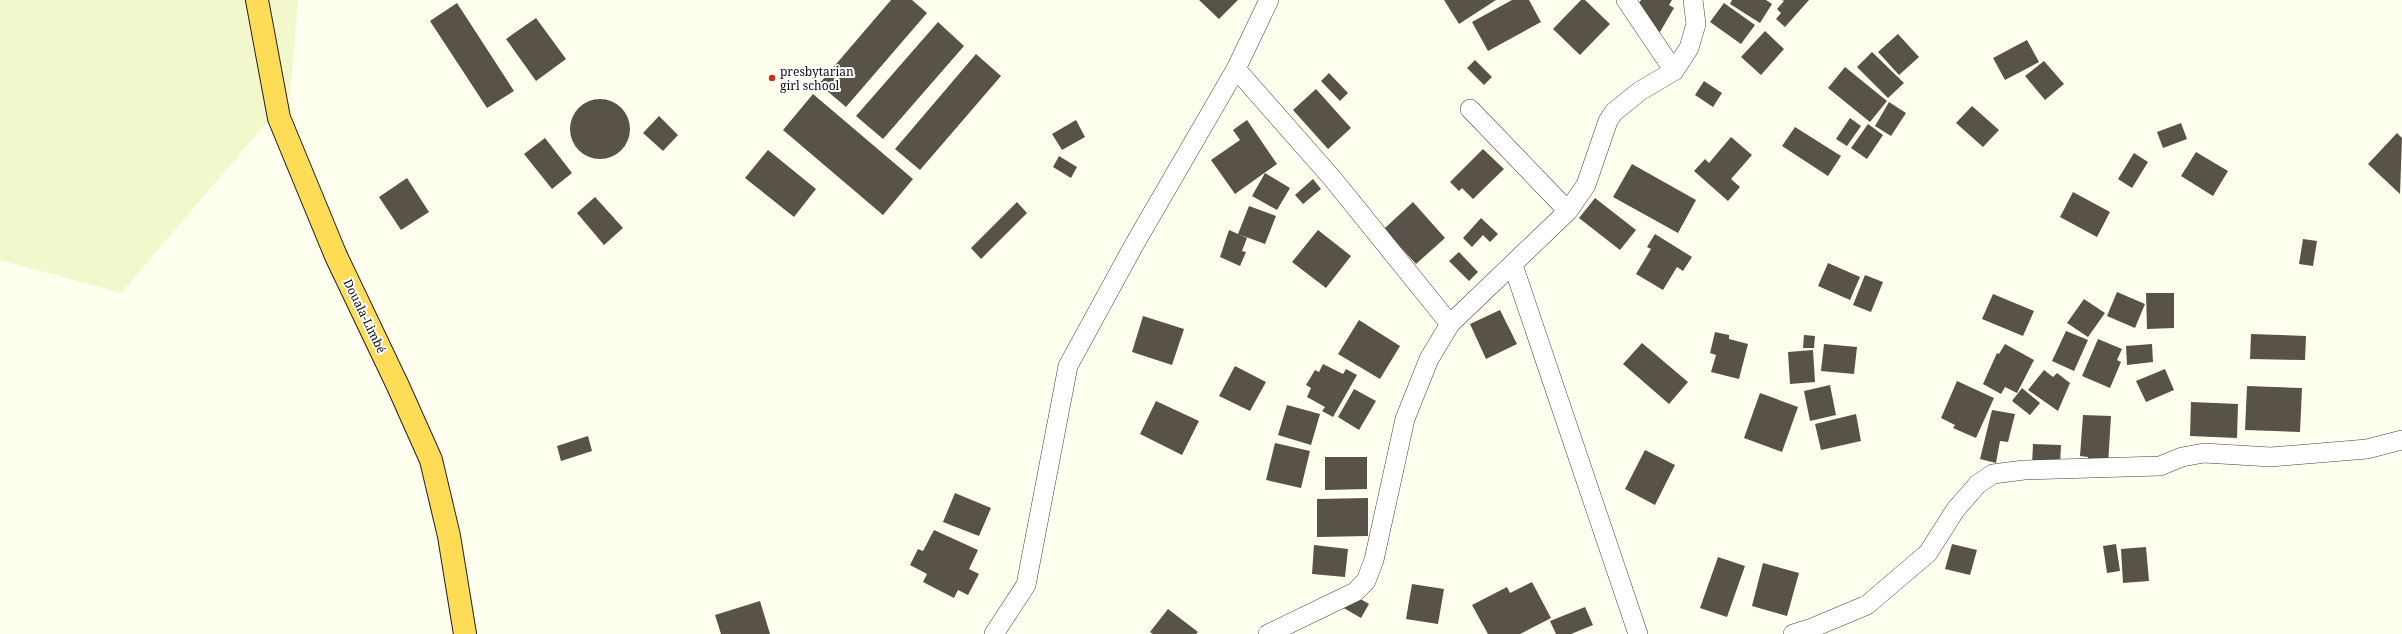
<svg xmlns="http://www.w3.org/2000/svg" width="2402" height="634" viewBox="0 0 2402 634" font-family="'Noto Serif',serif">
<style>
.farmland{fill:#f3f8cc}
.building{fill:#585249}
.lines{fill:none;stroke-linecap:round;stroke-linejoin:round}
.minor-casing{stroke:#414141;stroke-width:20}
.trunk-casing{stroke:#1f1f1f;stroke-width:24}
.minor{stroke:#fff;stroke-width:19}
.trunk{stroke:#ffdc56;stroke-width:22}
.poi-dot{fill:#ca341a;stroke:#fff;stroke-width:1.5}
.labels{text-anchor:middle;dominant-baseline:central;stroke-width:4;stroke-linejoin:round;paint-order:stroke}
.poi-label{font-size:12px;fill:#0e0e0e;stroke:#fff;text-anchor:start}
.street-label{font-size:12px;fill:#0e0e0e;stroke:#fff}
</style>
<rect width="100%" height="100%" fill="#ffffef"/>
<path class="farmland" d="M0,0h298l-8,95 -169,198 -121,-33z"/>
<path class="building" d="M891,0h21l15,13 -81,94 -27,-23z
M1199,0h39l-19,19z
M1444,0h52l-37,24z
M1512,0h17l12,22 -53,29 -16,-29z
M1581,0h4l25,24 -30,31 -27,-26z
M1641,0h31l-3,5 5,3 -14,24 -28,-16z
M1732,0h34l6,4 -12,19 -30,-19z
M1782,0h27l-24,27 -9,-8 5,-6 -4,-4 7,-8z
M457,3l57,88 -27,17 -57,-87z
M1724,3l31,22 -14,19 -31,-22z
M536,18l30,41 -30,22 -30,-42z
M938,22l26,24 -81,93 -27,-23z
M1765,31l19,18 -23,26 -20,-18z
M1898,34l21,23 -20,18 -21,-23z
M2027,40l12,22 -34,18 -12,-22z
M1872,52l32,31 -16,15 -31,-31z
M976,54l25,22 -81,94 -25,-21z
M1475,60l17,17 -8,8 -17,-17z
M2044,61l20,23 -19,16 -20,-24z
M1845,67l42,34 -17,21 -42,-34z
M1329,73l19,20 -8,8 -19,-20z
M1704,81l18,12 -9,14 -18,-12z
M1316,89l35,39 -23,21 -35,-39z
M813,94l100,85 -30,36 -100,-85z
M570 129a30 30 0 1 1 60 0a30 30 0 1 1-60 0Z
M1889,102l17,11 -15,23 -16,-10z
M1972,106l27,24 -16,17 -27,-24z
M659,116l19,19 -15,16 -20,-18z
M1850,118l11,8 -14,20 -11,-7z
M1076,120l9,17 -23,13 -10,-16z
M1247,120l30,44 -42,30 -24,-34 29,-20 -7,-10z
M2181,123l6,16 -24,9 -6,-16z
M1868,124l15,11 -16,24 -16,-11z
M1795,127l46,29 -13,20 -46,-30z
M2397,133l5,5 -2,56 -32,-30z
M1731,137l21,18 -21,24 9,8 -12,14 -34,-30 11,-12 4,4z
M545,138l27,35 -20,16 -28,-35z
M1483,149l21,20 -31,30 -11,-11 -3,3 -9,-9z
M768,150l48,39 -22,28 -49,-39z
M2196,152l32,19 -15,25 -32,-20z
M2134,153l14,9 -16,26 -14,-9z
M1059,156l18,11 -6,11 -18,-11z
M1632,164l64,36 -18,33 -65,-36z
M1265,173l25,15 -13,22 -25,-14z
M407,178l22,34 -28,18 -22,-33z
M1313,179l8,10 -18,15 -8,-9z
M2073,192l37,20 -13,25 -37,-20z
M595,197l28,31 -19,17 -27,-32z
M1595,198l41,32 -16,20 -41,-32z
M1017,202l10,11 -46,46 -10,-11z
M1413,202l32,36 -29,26 -32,-35z
M1249,206l27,10 -11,28 -27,-10z
M1481,218l17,16 -8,8 -7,-7 -11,12 -9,-9z
M1229,230l18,8 -5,13 4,1 -6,14 -20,-9z
M1318,230l33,26 -25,32 -34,-26z
M1655,234l37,23 -9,14 -6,-4 -14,23 -27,-16 15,-25 -4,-2z
M2303,239l14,2 -4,25 -14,-2z
M1459,252l19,20 -9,9 -20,-20z
M1828,263l32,14 -10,23 -32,-14z
M1865,275l18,7 -12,30 -18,-7z
M2117,292l28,12 -10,24 -28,-12z
M2146,293h28v35l-27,1z
M1993,294l41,17 -11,25 -41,-17z
M2084,299l21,14 -17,24 -21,-14z
M1500,310l17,34 -31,15 -16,-35z
M1143,316l41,13 -12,36 -40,-13z
M1359,320l41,26 -20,33 -42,-25z
M2066,331l22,9 -14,31 -22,-10z
M1715,332l14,3v4l19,5 -9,35 -28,-7 5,-17 -6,-2z
M2251,334l55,2 -1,24 -55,-1z
M1804,335l11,1 -1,12h-11z
M2098,339l24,10 -5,11 4,2 -11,26 -28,-12z
M1642,343l46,39 -19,22 -46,-40z
M1824,344l33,3 -3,27 -33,-3z
M2005,344l29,16 -17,33 -12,-6 -4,7 -18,-10 14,-31 2,1z
M2152,344l1,18 -26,3 -1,-19z
M1813,350l2,32 -25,2 -2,-32z
M1323,364l20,10 3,-5 11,6 -24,42 -11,-6 3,-4 -18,-10 4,-9 -5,-3 9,-15 4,2z
M1235,366l31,16 -16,29 -31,-15z
M2165,369l9,21 -28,12 -10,-21z
M2044,370l9,7 4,-4 13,10 -12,28 -30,-21z
M1957,381l37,17 -18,40 -23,-10 2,-3 -14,-7z
M1830,385l6,30 -26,6 -6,-30z
M2247,386l55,2 -2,44 -55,-2z
M2022,388l18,15 -10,12 -18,-14z
M1354,389l22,12 -17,29 -21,-13z
M1760,393l38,14 -16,45 -38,-14z
M1156,401l43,20 -17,34 -42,-21z
M2191,402l47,2 -1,34 -47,-2z
M1287,405l33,9 -9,31 -33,-10z
M1992,410l23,4 -7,28 -8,-1 -4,22 -16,-4z
M1856,414l5,27 -40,9 -6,-26z
M2083,415l28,1 -3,49 -20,-1v-7l-8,-1z
M588,436l4,15 -31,10 -4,-15z
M1275,443l35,8 -9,37 -35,-8z
M2033,444l28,1 -1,21 -28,-1z
M1645,450l30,15 -20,40 -30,-16z
M1325,457h42v32l-42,1z
M955,493l36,15 -12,28 -36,-14z
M1368,498v38l-51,1v-38z
M934,530l44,20 -9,19 10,5 -11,21 -10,-5 -4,8 -31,-16 4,-8 -17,-9 8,-16 5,2z
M1952,544l25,6 -7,25 -25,-6z
M2116,544l4,27 -13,2 -4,-27z
M1314,545l34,4 -3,28 -33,-3z
M2146,547l3,34 -26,2 -2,-34z
M1718,557l27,9 -18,51 -27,-9z
M1763,563l36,10 -12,43 -35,-10z
M1532,582l19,36 -31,16h-32l-16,-29 35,-18 3,6z
M1412,584l32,5 -6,35 -32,-5z
M1350,593l19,11 -8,14 -19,-11z
M760,601l10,33h-49l-6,-19z
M1585,607l8,18 -22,9h-15l-6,-13z
M1168,609l30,23 -2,2h-43l-3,-2z"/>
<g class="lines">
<defs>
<path id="minor" d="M1626,0l48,71
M1236,69l96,109 118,146
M1470,109l98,102
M1513,265l125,369
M994,634l32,-49 42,-219 66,-121 102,-176 33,-69
M1268,634l87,-42 11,-11 8,-21 31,-141 24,-60 21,-35 118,-113 18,-26 22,-64 6,-9 26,-21 34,-20 15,-23 7,-24 -3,-24
M1793,634l19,-6 55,-23 61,-52 28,-44 22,-25 15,-10 31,-4 136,-4 22,-9 22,-4 67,4 96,-8 35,-9"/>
<path id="trunk" d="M257,0l22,118 57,138 62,130 33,74 18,76 16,98"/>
</defs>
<use href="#minor" class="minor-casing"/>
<use href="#trunk" class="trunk-casing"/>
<use href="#minor" class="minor"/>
<use href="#trunk" class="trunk"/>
</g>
<circle class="poi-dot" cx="772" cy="78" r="4"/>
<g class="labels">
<g class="poi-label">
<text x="780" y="71">presbytarian<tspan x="780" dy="14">girl school</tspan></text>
</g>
<g class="street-label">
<text transform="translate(365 316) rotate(64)">Douala-Limbé</text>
</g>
</g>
</svg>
